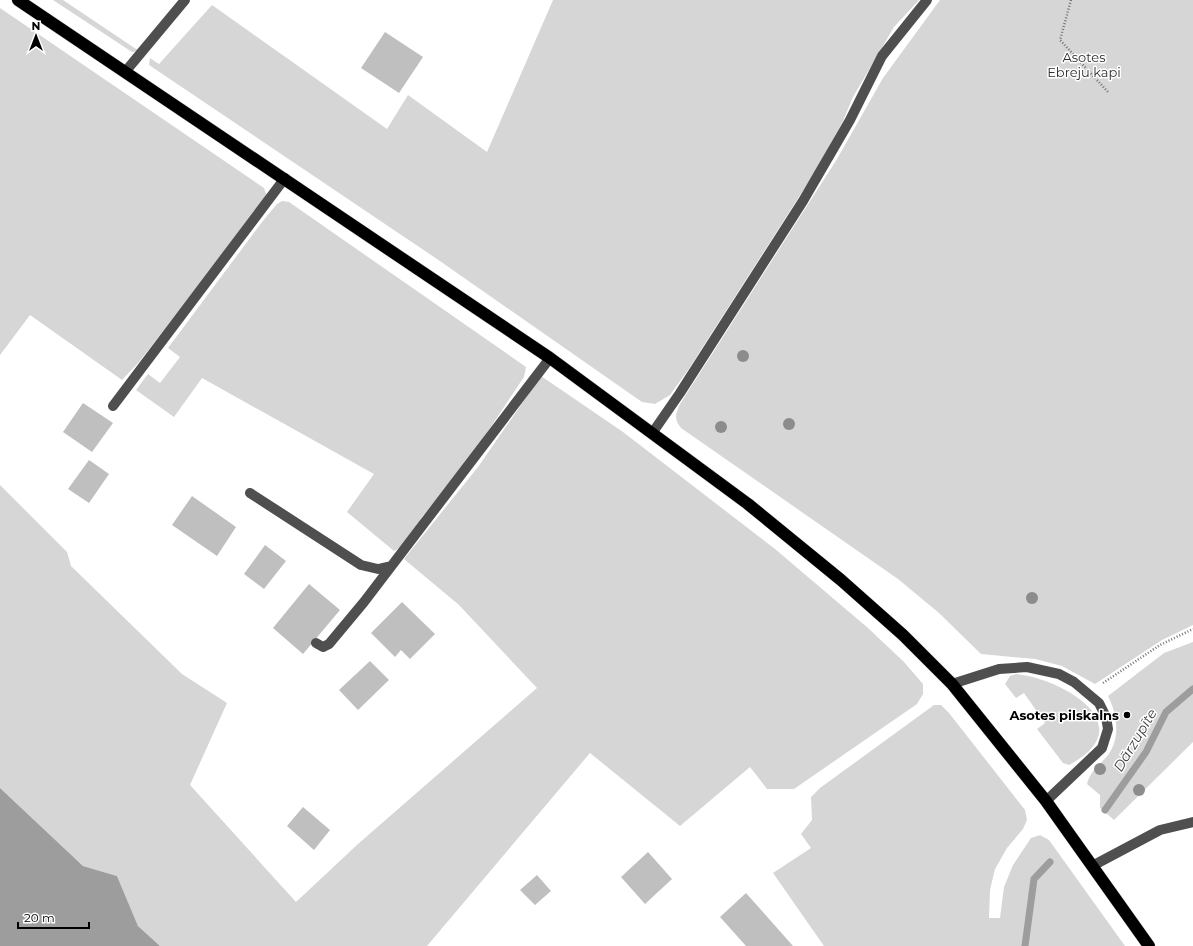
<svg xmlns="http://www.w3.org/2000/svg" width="1193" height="946" viewBox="0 0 1193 946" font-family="Montserrat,sans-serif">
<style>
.green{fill:#d6d6d6}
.water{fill:#9d9d9d}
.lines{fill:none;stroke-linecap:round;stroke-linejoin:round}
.stream{stroke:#9d9d9d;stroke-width:7}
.building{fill:#bfbfbf}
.highway-casing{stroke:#dbdbdb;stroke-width:13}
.path{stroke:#717171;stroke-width:2.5;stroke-dasharray:1 2;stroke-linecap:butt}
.minor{stroke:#4f4f4f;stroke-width:10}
.highway{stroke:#000;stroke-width:12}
.tree{fill:#8c8c8c}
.poi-dot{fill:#000;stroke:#fff;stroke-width:1.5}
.labels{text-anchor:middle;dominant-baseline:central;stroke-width:3;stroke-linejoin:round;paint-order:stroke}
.park-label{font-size:13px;fill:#2d2d2d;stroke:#fff}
.poi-label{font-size:13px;font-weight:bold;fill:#000;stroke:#fff;text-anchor:end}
.water-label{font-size:14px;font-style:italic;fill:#3e3e3e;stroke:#fff}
</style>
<rect width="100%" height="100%" fill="#fff"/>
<path class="green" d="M53,0h10l76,51 -7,1z
M553,0h366l-25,27 -41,70 -10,24 -30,54 -125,195 -18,25 -15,9 -13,-2 -205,-143 -288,-194 1,-7 9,6 53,-59 175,124 21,-34 79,57z
M940,0h253v625l-31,15 -67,44 -33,-18 -27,-7 -54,-5 -42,-41 -41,-34 -217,-151c-7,-9 -6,-13 -1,-24l157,-245 46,-81z
M0,8l264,180 2,6 -2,7 -125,161 -17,18 -92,-65 -30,40z
M282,201l7,1 237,165 -2,10 -58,87 -45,54c-2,11 -16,28 -27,33l-47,-39 27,-38 -172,-96 -28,39 -38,-27 12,-16 12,9 20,-26 -12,-9 94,-126 15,-18z
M541,376l82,56 152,117 93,79 36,34 19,22v10l-6,10 -123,85h-27l-17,-22 -70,59 -90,-73 -163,193h-267l-22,-20 -21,-50 -34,-10 -83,-78v-303l67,67 4,14 111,108 45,29 -37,82 106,117 62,-58 179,-156 -78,-83 -55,-46 74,-92z
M1193,642v100l-79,78 -14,-12v-13l-13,-11c3,-13 13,-19 21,-29 13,-18 9,-41 0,-59l56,-43z
M1016,674c48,5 127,52 53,91l-6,-2 -26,-34 8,-6 -21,-30 -8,5 -11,-14 5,-8z
M934,705h7l8,8 76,97 2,10 -4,9 -16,19 -12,21 -5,21 -1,28h11l4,-31 9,-22 18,-27 9,-3 9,5 76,106h-301l-51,-73 38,-25 -10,-14 11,-14 -1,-23 9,-9z"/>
<path class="water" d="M0,788l83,78 34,10 21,50 22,20h-160z"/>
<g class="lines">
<path class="stream" d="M1105,810l41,-58 20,-40 27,-23
M1025,946l9,-67 16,-17"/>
</g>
<path class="building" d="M385,32l38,25 -24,36 -38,-25z
M83,403l30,20 -21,29 -29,-20z
M89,460l20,14 -20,29 -21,-14z
M192,496l44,31 -19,29 -45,-31z
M265,545l21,16 -22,28 -20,-15z
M309,584l31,26 -37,44 -30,-26z
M402,602l33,32 -25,25 -9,-9 -6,7 -24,-24z
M370,661l19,19 -31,30 -19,-20z
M303,807l27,23 -16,20 -27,-24z
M648,852l24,27 -27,25 -24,-27z
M537,875l14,16 -16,14 -15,-15z
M746,893l47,53h-47l-26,-29z"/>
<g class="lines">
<defs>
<path id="highway" d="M18,0l532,358 198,146 93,76 62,55 49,49 94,117 103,145"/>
</defs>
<use href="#highway" class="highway-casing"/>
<path class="path" d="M1071,0l-11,40 48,52
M1103,683l57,-38 33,-16"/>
<path class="minor" d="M125,72l60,-72
M113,406l172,-228
M653,432l27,-39 123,-192 47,-81 32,-64 45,-56
M250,493l111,72 17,4 13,-3
M316,643l7,4 6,-3 35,-42 186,-244
M952,684l47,-15 28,-2 32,7 15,8 25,21 7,14 2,12 -6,19 -56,53
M1094,865l66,-35 33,-8"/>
<use href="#highway" class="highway"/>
</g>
<g class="tree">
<circle cx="743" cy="356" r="6"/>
<circle cx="789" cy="424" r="6"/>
<circle cx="721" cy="427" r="6"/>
<circle cx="1032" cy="598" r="6"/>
<circle cx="1100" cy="769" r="6"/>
<circle cx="1139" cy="790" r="6"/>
</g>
<circle class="poi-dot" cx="1127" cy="715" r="4"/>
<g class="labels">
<g class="park-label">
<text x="1084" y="57">Asotes<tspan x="1084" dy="15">Ebreju kapi</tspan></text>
</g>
<g class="poi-label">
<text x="1119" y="715">Asotes pilskalns</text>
</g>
<g class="water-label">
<text transform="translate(1135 740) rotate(-59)">Dārzupīte</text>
</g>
</g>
<g transform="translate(36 36)" stroke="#ffffff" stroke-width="3" paint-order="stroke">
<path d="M0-3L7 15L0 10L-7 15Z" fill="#000000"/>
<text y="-6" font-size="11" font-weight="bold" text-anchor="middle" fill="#000000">N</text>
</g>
<path d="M18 922v6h71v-6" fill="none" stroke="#000000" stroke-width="2"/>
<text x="24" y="922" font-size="12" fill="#000000" stroke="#ffffff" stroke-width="3" paint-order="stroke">20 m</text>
</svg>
